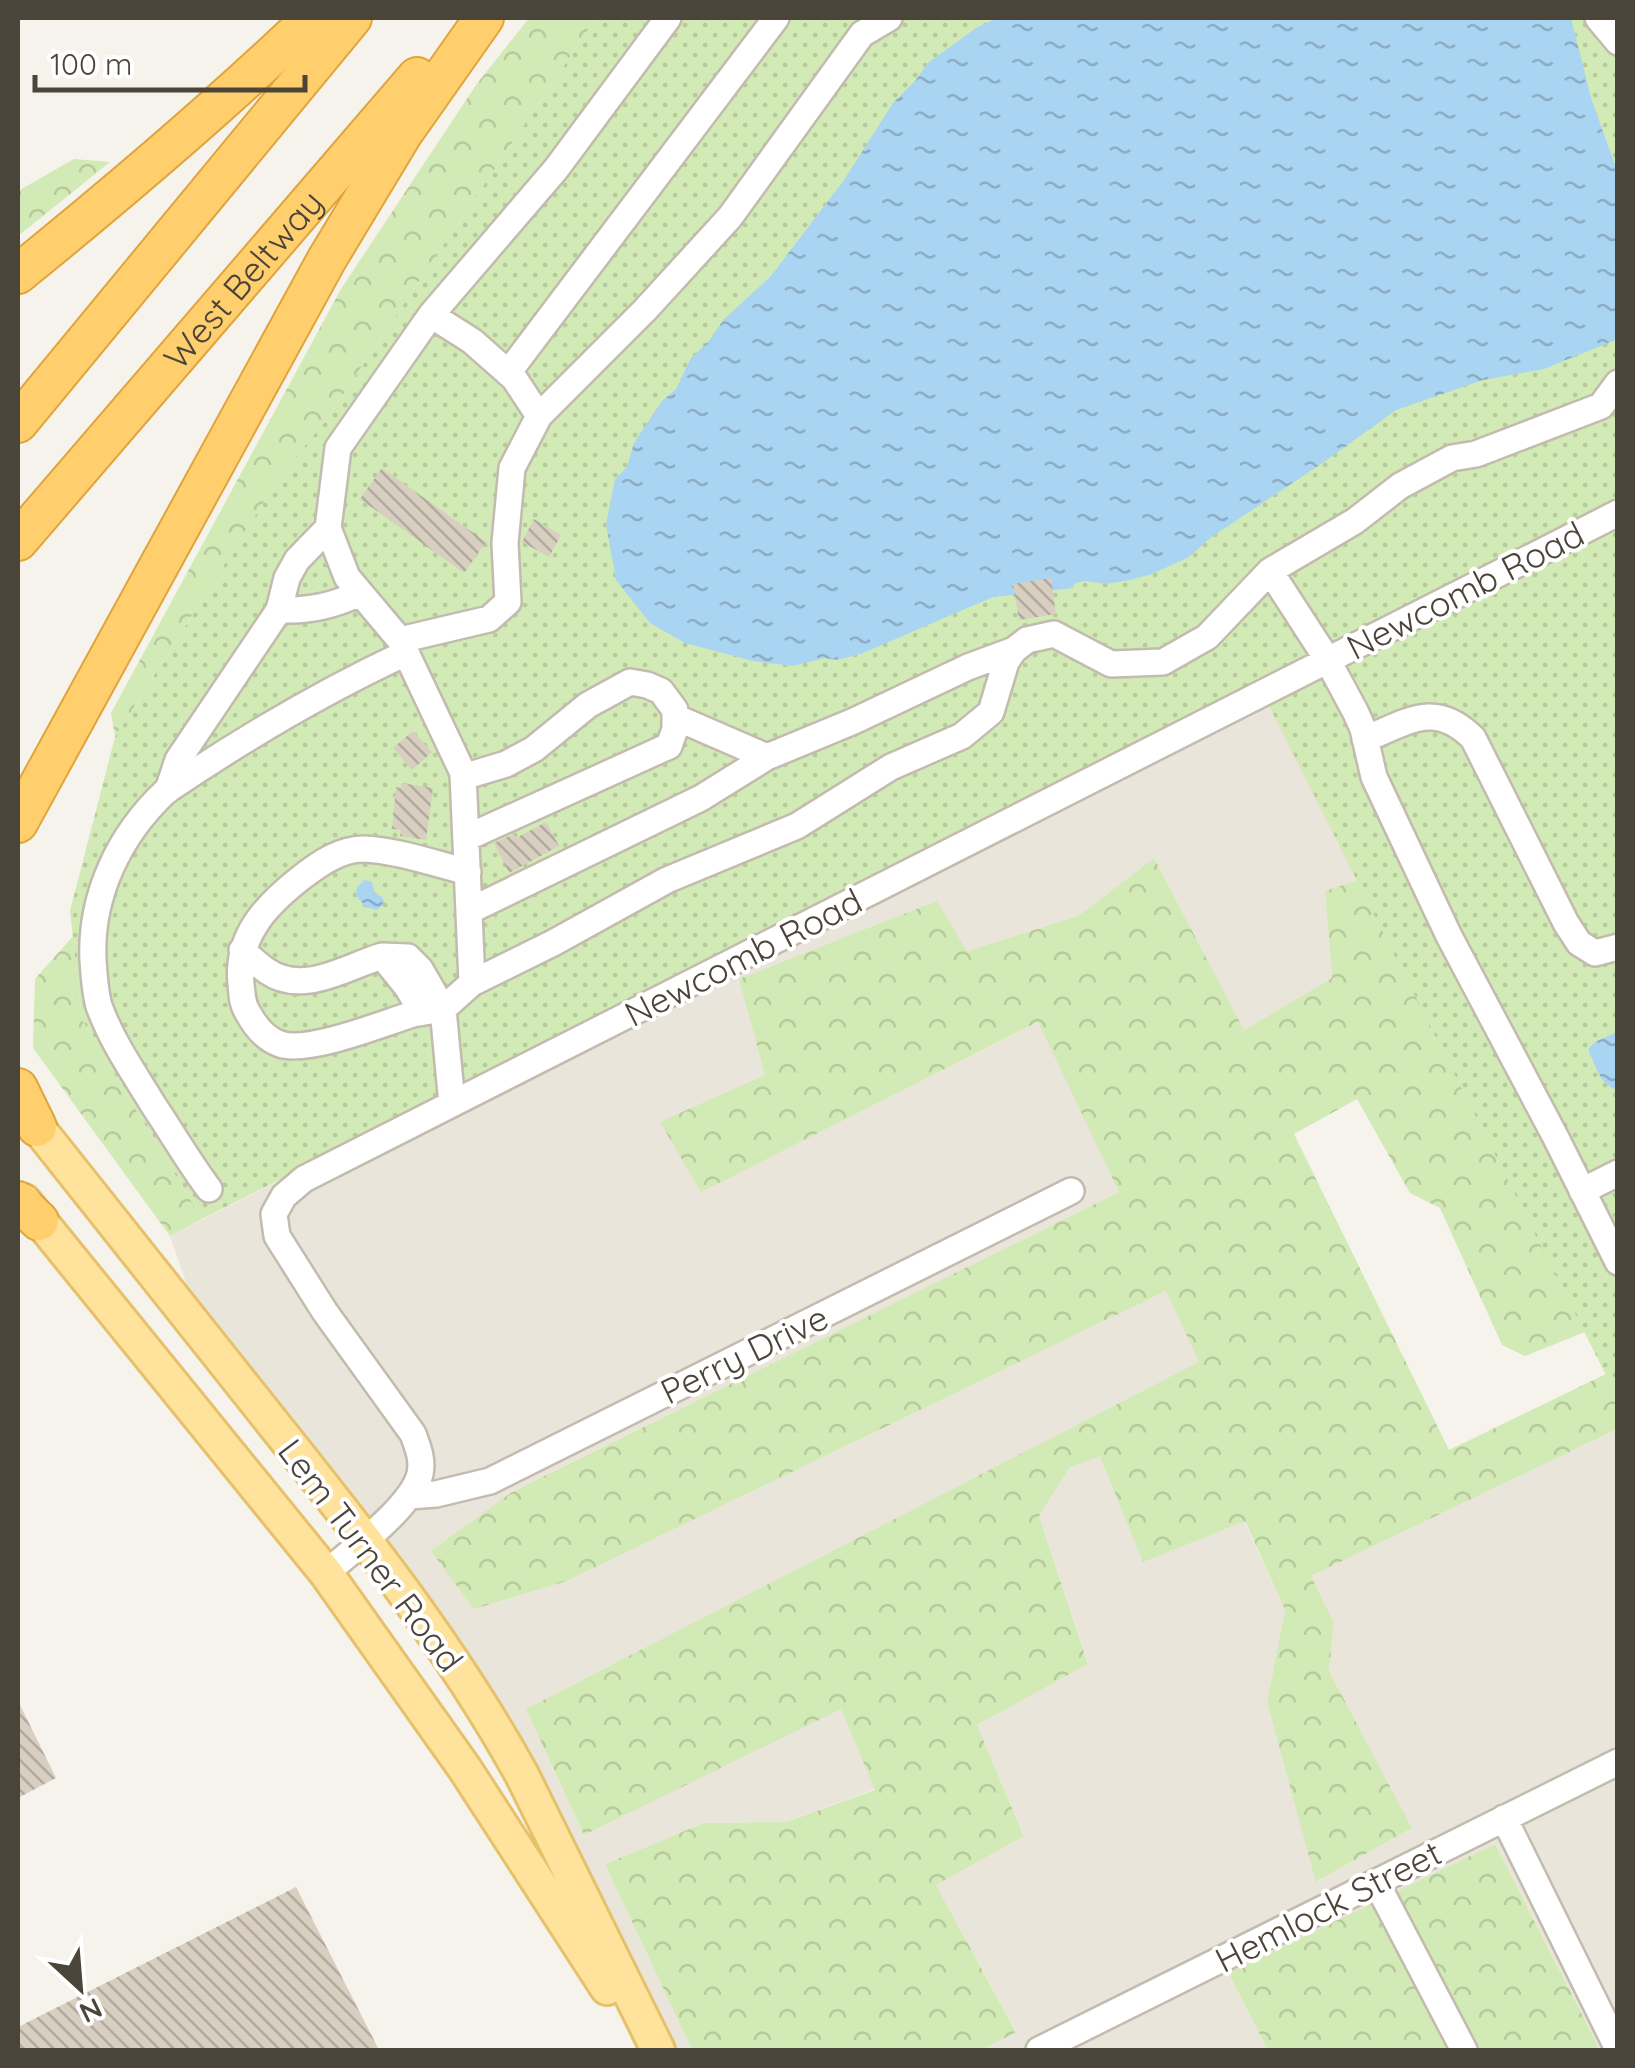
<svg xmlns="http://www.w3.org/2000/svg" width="1635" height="2068" viewBox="0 0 1635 2068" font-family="Quicksand,sans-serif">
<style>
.residential{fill:#eae5da}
.forest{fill:url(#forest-crowns)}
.park{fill:url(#park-dots)}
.water{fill:url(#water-ripples)}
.building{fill:url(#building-back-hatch)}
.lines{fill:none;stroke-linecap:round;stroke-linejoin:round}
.minor-casing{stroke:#c2bbae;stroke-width:30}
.major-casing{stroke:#e6c16a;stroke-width:38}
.highway-casing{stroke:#e0a43c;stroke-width:42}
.minor{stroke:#fff;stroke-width:25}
.major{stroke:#ffe39c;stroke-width:32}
.highway{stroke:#ffcf6e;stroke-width:38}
.labels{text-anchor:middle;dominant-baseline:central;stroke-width:8;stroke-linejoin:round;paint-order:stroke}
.street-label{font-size:35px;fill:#4b4439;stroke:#fff}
</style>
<defs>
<pattern id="forest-crowns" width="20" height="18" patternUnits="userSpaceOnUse" patternTransform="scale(2.5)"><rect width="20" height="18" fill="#d2eab5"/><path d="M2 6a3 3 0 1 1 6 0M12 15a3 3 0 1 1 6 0" fill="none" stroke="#b6ca9c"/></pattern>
<pattern id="park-dots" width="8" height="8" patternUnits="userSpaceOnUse" patternTransform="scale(2.5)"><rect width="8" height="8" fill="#d2eab5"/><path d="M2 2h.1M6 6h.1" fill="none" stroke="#b6ca9c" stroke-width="1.8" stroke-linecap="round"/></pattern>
<pattern id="water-ripples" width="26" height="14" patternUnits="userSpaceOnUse" patternTransform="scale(2.5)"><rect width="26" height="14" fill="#a9d4f2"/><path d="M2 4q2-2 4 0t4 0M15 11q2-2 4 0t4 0" fill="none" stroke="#8caec5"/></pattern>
<pattern id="building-back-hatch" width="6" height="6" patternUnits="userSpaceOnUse" patternTransform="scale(2.5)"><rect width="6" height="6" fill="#d8cfc1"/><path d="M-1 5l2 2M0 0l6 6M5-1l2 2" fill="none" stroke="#b1aa9e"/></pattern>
</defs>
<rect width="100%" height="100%" fill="#f6f3ec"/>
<path class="residential" d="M1259,684l99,196 -33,11 7,87 -88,52 -90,-172 -76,58 -111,35 -30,-49 -171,173 -65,116 338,-169 80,170 -607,300 -38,117 93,-28 599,-290 34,71 -674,347 58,126 257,-127 34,81 -89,33 -82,1 -99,41 87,186h-21l-160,-316 -78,-131 -242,-306 -21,-61z
M1617,1429v621h-17l-105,-206 -267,130 40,76h-286l34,-19 -80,-146 88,-50 -47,-110 111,-62 -49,-147 31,-49 30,-12 144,66 41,89 -18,92 50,180 95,-54 -83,-157 5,-48 -23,-47z"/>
<path class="forest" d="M529,18h67l-272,405 -41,49 -168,265 -4,-24 230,-424 135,-204z
M74,159l36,3 -92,74v-45z
M1154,858l90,172 88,-52 -7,-87 33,-11 227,452 -60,24 -23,-11 -62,-137 -30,-15 -53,-94 -63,35 155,316 157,-76 11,23v32l-306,147 23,47 -5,48 83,157 -96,54 -49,-180 18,-92 -40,-89 -102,41 -43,-106 -30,11 -31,49 49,148 -111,61 47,111 -88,49 80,147 -34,18h-290l-87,-186 99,-41 82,-1 89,-32 -34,-81 -257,126 -58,-126 673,-347 -33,-71 -599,290 -93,28 -43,-58 81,-59 607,-300 -81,-170 -337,170 -41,-70 105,-47 -26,-96 198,-78 30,50 111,-35z
M73,936l9,84 120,199 -32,17 -137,-188 2,-69z
M1495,1844l105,206h-332l-40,-77z"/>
<path class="park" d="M596,18h1021v1379l-359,-713 -1056,535 -120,-199 -12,-109 45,-174 168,-265 41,-49z"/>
<path class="water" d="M997,18h574l20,80 23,64 3,5 1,172 -74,30 -61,11 -87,30 -75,54 -111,74 -21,19 -37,17 -22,6 -24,4 -20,-3 -11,2 -2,5 -80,9 -130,56 -25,7 -14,-2 -31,8 -40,-5 -68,-18 -35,-20 -34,-43 -10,-56 9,-45 12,-12 7,-24 27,-41 15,-13 15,-31 18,-17 15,-22 47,-43 73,-96 49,-77 22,-22 13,-18 48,-35z
M365,880l7,2 3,12 6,2 4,7 -8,7 -12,-3 -9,-12 1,-8z
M1617,1032l1,58c-17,-4 -22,-23 -29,-38v-4l6,-6z"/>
<path class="building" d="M382,468l104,74 -22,31 -104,-74z
M534,519l27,16 -12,22 -27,-15z
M1051,578l5,36 -37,6 -6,-36z
M413,731l19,21 -20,18 -19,-22z
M401,783l32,5 -7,52 -26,-4 1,-6 -9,-1 4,-42 5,1z
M546,822l13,24 -50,27 -15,-30 20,-9 2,4z
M18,1701l38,77 -38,20z
M296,1887l83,163h-361v-23z"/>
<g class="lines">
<defs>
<path id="minor" d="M1598,18l20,24
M431,315l41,26 42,37 25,38
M508,373l268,-355
M1270,571l57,88 29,54 7,16 11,48 75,159 106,200 63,126
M279,610c30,1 54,-4 81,-17
M400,640l89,-21 19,-17 -3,-59 7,-75 27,-52 106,-106 85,-93 132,-183 27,-16
M675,717l92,40 87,-36 114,-54 46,-17
M1365,739c43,-17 69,-39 108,-1l93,185 13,20 16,10 23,-6
M463,777l43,-13 28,-15 54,-44 42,-23 17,3 14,6 14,19v19l-6,17 -203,92
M168,790l10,-30 101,-150 8,-32 10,-18 31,-32
M469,911l232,-113 66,-41
M242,950c8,7 16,15 25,21 36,25 79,-4 115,-15
M472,983l81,-40 114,-63 130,-54 94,-59 71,-31 29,-24 15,-50 8,-12 13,-10 27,-6 57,30 52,-2 44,-25 63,-66 85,-50 45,-35 52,-28 24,-4 125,-48 17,-23
M422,1012l-15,-25 -25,-31 26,1 12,12 23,40 -30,5c-29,9 -105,40 -133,30 -14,-5 -25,-18 -32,-31 -6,-9 -6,-18 -7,-29 -5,-48 25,-79 61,-107 17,-13 38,-28 61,-28 33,1 73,15 105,23
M452,1104l-9,-95 29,-26 -9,-210 -63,-133 -53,-63 -19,-49 10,-80 93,-133 125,-146 112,-151
M209,1189c-20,-27 -37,-56 -55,-83 -20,-33 -42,-64 -55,-100 -4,-14 -5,-31 -6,-46 -3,-64 26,-125 73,-169 77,-52 156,-99 240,-138
M1582,1191l36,-18
M409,1496l27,-2 54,-13 581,-290
M326,1573c26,-23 86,-66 94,-99 3,-15 -2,-26 -7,-40l-88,-122 -48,-76 -3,-22 10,-18 20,-17 1314,-666
M1504,1818l114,231
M1376,1882l88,168
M1039,2050l579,-288"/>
<path id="major" d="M23,1109c82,103 163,205 245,308 92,115 183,229 254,358l136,275
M24,1201l302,372 139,196 142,219"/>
<g id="highway">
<path d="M18,274c101,-82 200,-166 294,-256"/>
<path d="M18,423l334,-405"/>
<path id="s1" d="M18,541l399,-464"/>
<path d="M18,823l309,-564 76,-126 81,-115"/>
<path d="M18,1088l19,39"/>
<path d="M18,1201l21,20"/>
</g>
</defs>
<use href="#minor" class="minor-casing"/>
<use href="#major" class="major-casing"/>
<use href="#highway" class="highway-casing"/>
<use href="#minor" class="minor"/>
<use href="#major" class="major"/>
<use href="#highway" class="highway"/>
</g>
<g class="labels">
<g class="street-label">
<text stroke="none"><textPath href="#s1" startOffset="345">West Beltway</textPath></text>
<text transform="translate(1465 590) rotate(-27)">Newcomb Road</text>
<text transform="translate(743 957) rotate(-27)">Newcomb Road</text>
<text transform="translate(744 1354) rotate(-26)">Perry Drive</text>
<text transform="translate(371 1555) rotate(53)">Lem Turner Road</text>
<text transform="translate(1328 1906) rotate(-27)">Hemlock Street</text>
</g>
</g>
<rect width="1635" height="2068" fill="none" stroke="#4b4439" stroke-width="40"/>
<g transform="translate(80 1988) rotate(154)" stroke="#ffffff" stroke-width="8" paint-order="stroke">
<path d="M0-8L18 38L0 25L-18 38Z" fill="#4b4439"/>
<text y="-15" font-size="28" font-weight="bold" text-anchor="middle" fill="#4b4439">N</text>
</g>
<path d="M35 75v15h270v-15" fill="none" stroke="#4b4439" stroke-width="5"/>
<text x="50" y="75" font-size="30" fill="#4b4439" stroke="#ffffff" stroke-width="8" paint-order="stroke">100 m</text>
</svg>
